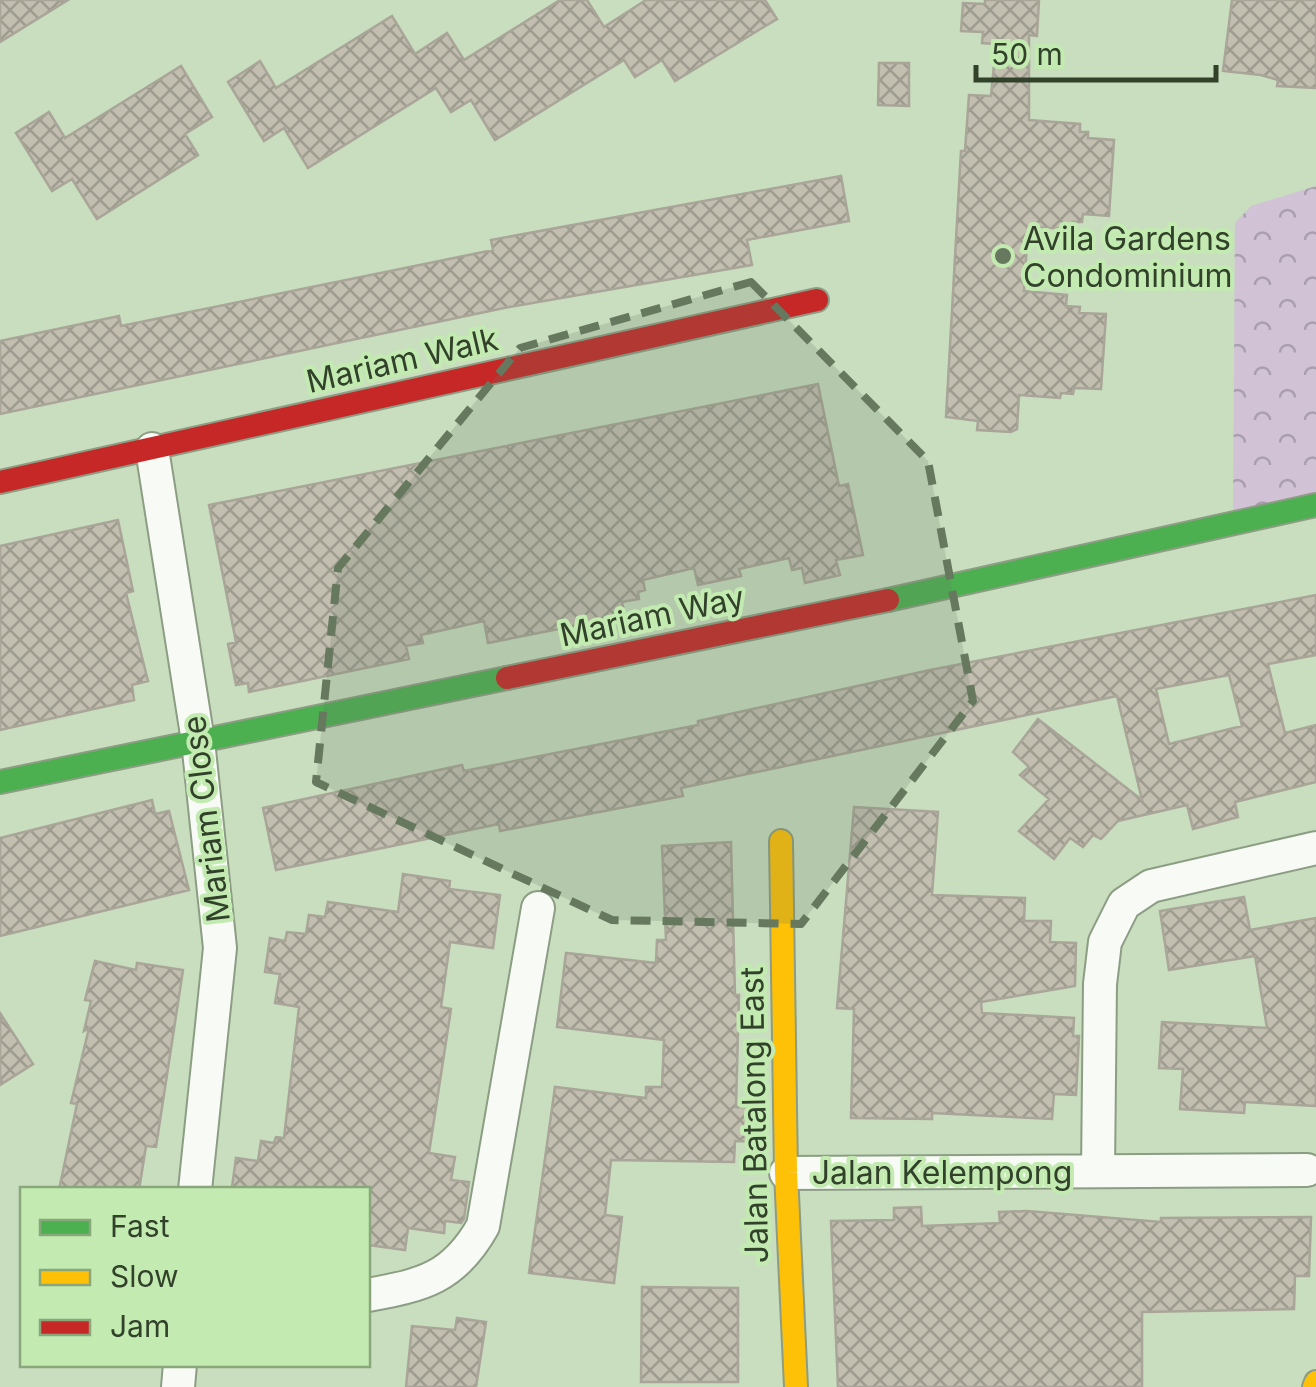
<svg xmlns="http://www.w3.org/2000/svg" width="1316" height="1387" viewBox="0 0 1316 1387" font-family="Inter,sans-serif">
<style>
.park{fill:url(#park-crowns)}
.building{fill:url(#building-cross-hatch);stroke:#a9a598;stroke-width:2.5;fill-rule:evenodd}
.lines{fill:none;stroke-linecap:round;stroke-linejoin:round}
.street-casing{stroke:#8c9d84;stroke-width:36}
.fast-casing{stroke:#8c9d84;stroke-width:26}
.slow-casing{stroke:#8c9d84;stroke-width:26}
.jam-casing{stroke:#8c9d84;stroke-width:26}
.street{stroke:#f7faf5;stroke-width:32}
.fast{stroke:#4caf50;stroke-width:22}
.slow{stroke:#ffc107;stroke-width:22}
.jam{stroke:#c62828;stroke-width:22}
.marked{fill:#66785e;fill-opacity:0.2;stroke:#66785e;stroke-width:8;stroke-dasharray:20 12;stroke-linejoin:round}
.poi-dot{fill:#66785e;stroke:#c3ebb1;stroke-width:4}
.labels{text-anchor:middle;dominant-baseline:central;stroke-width:8;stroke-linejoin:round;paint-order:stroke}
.poi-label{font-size:32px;fill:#31412a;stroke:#c3ebb1;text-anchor:start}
.street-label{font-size:32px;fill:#31412a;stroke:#c3ebb1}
</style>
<defs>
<pattern id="park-crowns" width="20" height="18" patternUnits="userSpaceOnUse" patternTransform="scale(2.5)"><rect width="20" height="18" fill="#d1c2d6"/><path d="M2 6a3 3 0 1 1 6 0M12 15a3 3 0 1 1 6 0" fill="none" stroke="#aa9fae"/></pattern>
<pattern id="building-cross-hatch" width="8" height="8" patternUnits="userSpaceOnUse" patternTransform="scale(2.5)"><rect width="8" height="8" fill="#c2beb0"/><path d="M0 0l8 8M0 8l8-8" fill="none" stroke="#9e9c8f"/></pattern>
</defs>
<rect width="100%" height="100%" fill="#c8debe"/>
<path class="park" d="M1316,186v312l-83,19 2,-294 16,-17z"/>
<path class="building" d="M0,0h68l-68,42z
M560,0h27l17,27 42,-27h119l12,19 -102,62 -13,-21 -27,17 -11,-17 -129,80 -24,-40 -20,12 -15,-24 -128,80 -24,-40 -20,13 -36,-59 32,-21 16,27 116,-72 23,38 32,-21 17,27z
M985,0h54l-2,36 -8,-1v85l51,4v8h8v6l26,2 -5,76 -26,-2 -1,8h-9v7l-45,-2 -4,64 43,4 -1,11 14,1 -1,6 27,1 -5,75 -27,-1 -1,6 -12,-1 -1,5 -41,-3 -2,34 -6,3 -34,-2 1,-9 -32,-4 15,-266h4l4,-56 22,1 5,-52 -14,-1 1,-11 -22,-1 2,-28 22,1z
M1232,0h84v88l-39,-2 1,-6 -17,-5 -38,-4z
M879,63h30v43l-31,-1z
M181,66l31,51 -27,17 13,21 -101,64 -25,-40 -20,12 -36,-58 33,-21 16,26z
M841,176l8,45 -102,19 5,25 -248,43 -504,106v-73l119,-25 2,10 372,-76 -2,-10z
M818,384l21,102 9,-2 15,71 -27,5 4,15 -35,8 -3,-15 -10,2 -3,-12 -50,11 2,7 -43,9 -4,-17 -51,12 2,10 -7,2 1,7 -17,3 3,14 -137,27 -4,-22 -63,14 2,8 -17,3 3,13 -160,33 -1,-9 -12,2 -8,-41 8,-2 -27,-137z
M118,520l15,71 -7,2 22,88 -16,4 2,15 -134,30v-184z
M1316,595v60l-48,9 17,69 31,-8v57l-81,20 3,15 -45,12 -6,-24 -69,16 -17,18 -8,-4 -10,12 -13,-9 -16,21 -35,-28 30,-32 -29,-24 9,-8 -16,-15 25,-33 104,81 -25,-104 -436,92 2,8 -183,35 -1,-7 -223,46 -13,-62 199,-43 2,6 234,-46v-4l232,-51zM1229,675l13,51 -73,18 -13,-55z
M152,800l3,14 14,-3 20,79 -189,46v-98z
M854,807l84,5 -6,83 93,3 -1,23h27l-1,21 26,1 -1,43 -94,16 1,11 92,5 -1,18h6l-3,59 -22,-1 -2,25 -120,-6v6l-81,-1 3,-109 -17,-1z
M731,842l4,153h4l-3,112 23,1v34l-24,-1 -1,21 -123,-2 -6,55 17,2 -8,66 -85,-10 26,-186 91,11v-11h16l2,-47 -107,-13 9,-74 90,10 1,-23h9l-4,-94z
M403,874l47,7 -1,8 51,6 -7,53 -43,-6 -9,65 10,2 -22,144 26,4 -4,23 18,2 -5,37 -3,4 -16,-2 -1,12 -36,-5 -3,22 -37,-5v-55l-136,-3 4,-29 22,3 3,-20 13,2 2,-6 8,1 15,-131 -24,-4 5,-29 -15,-2 5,-34 15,3 2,-9 19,2 3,-19 16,2 3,-15 70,10z
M1244,897l6,33 66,-12v188l-71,-4 -1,11 -64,-4 3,-40 -24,-1 3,-46 105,6 -12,-72 -86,14 -9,-59z
M95,961l41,9 1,-7 46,7 -27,177 -10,-1 -7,44h-80l18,-86 -6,-1 18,-75 -5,3 7,-30 -6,-1z
M0,1013l33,51 -33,21z
M921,1207l1,19 78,-3 -1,-11 28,-1 134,11v-4l150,-1 -2,59h-14l-1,33 -152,3v75h-304l-7,-166 63,-1v-12z
M642,1287l96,1v94h-97z
M457,1318l29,4 -10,65h-70l6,-61 43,4z"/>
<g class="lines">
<defs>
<path id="street" d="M152,449l46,292 22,207 -25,242
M1098,1171l2,-187 5,-42 19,-38 27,-18 165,-38
M786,1173l521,-3
M368,1295c55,-10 86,-17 115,-69l55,-318
M178,1387l2,-23"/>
<path id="fast" d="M888,600l428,-95
M0,782l507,-104"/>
<path id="slow" d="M781,841l5,332 10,214
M1314,1387l2,-5"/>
<path id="jam" d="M0,482l817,-182
M507,678l381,-78"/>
</defs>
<use href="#street" class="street-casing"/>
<use href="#fast" class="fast-casing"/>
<use href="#slow" class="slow-casing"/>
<use href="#jam" class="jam-casing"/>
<use href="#street" class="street"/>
<use href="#fast" class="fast"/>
<use href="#slow" class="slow"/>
<use href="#jam" class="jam"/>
</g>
<path class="marked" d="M751,282l177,179 45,240 -172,223 -189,-4 -296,-138 22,-214 182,-220z"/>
<circle class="poi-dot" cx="1003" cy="256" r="10"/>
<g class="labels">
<g class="poi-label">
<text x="1023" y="238">Avila Gardens<tspan x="1023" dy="37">Condominium</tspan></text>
</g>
<g class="street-label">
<text transform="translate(402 360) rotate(-13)">Mariam Walk</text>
<text transform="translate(652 616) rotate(-12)">Mariam Way</text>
<text transform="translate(206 819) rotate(-97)">Mariam Close</text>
<text transform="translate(754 1115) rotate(-91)">Jalan Batalong East</text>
<text x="942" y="1172">Jalan Kelempong</text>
</g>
</g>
<rect x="20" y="1187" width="350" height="180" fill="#c3ebb1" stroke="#89a77b" stroke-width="2.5"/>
<rect x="40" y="1220" width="50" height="15" fill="#4caf50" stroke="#89a77b" stroke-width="2.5"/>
<text x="110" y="1237" font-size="30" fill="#31412a">Fast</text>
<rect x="40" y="1270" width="50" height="15" fill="#ffc107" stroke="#89a77b" stroke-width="2.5"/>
<text x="110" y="1287" font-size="30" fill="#31412a">Slow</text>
<rect x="40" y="1320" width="50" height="15" fill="#c62828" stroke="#89a77b" stroke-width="2.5"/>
<text x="110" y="1337" font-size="30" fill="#31412a">Jam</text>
<path d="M976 65v15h240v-15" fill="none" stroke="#31412a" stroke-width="5"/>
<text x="991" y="65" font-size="30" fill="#31412a" stroke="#c3ebb1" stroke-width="8" paint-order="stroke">50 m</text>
</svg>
